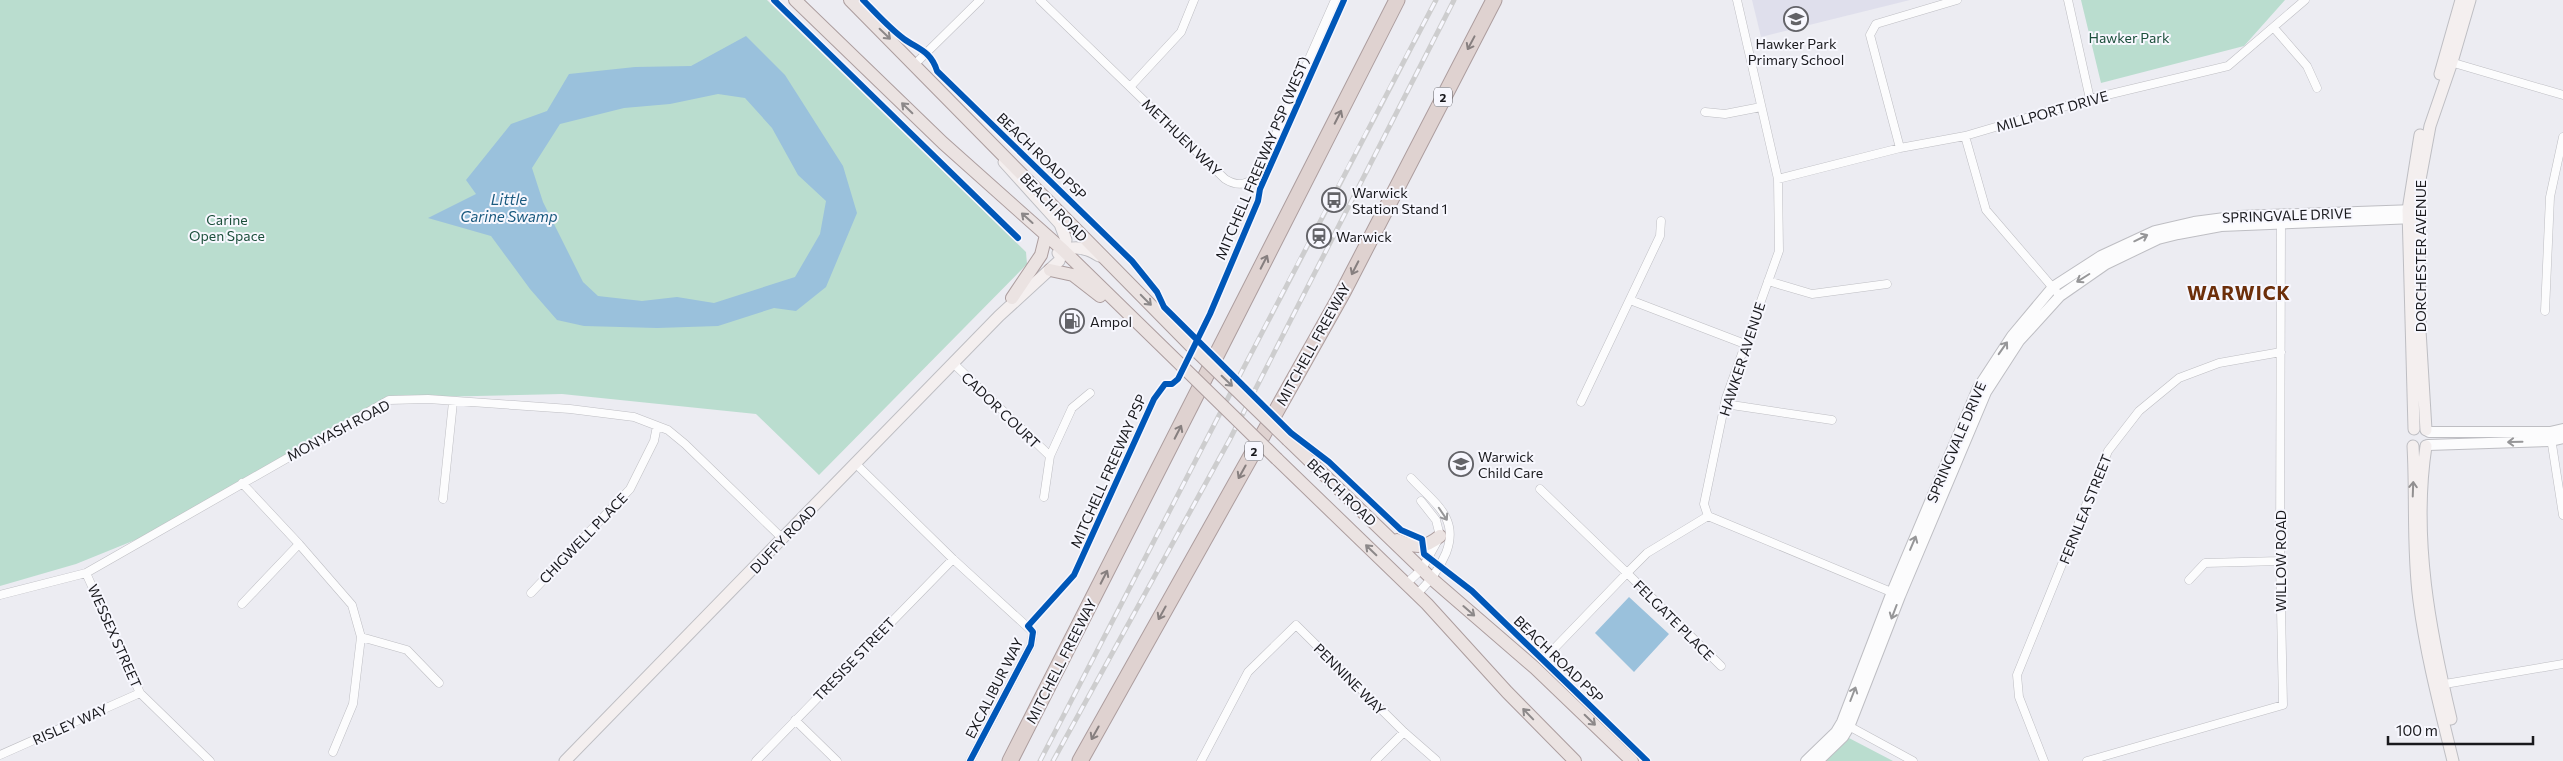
<svg xmlns="http://www.w3.org/2000/svg" width="2563" height="761" viewBox="0 0 2563 761" font-family="Commissioner,sans-serif">
<style>
.built{fill:#dfdfec}
.green{fill:#baddcf}
.water{fill:#9ac1dc;fill-rule:evenodd}
.lines{fill:none;stroke-linecap:round;stroke-linejoin:round}
.minor-casing{stroke:#bebec3;stroke-width:9}
.tertiary-casing{stroke:#bebec3;stroke-width:12}
.secondary-casing{stroke:#bebec3;stroke-width:13}
.primary-casing{stroke:#ac9d9e;stroke-width:14}
.motorway-casing{stroke:#ac9d9e;stroke-width:17}
.minor{stroke:#fcfcfd;stroke-width:8}
.tertiary{stroke:#fcfcfd;stroke-width:10}
.secondary{stroke:#f4efef;stroke-width:11}
.primary{stroke:#ebe3e2;stroke-width:12}
.motorway{stroke:#dfd2d0;stroke-width:15}
.rail-casing{stroke:#cdcdce;stroke-width:5}
.rail{stroke:#f7f7fe;stroke-width:3;stroke-dasharray:9;stroke-linecap:butt}
.primary-bridge-casing{stroke:#ac9d9e;stroke-width:14;stroke-linecap:butt}
.primary-bridge{stroke:#ebe3e2;stroke-width:12}
.cycleway-casing{stroke:#f7f7fe;stroke-width:9}
.cycleway{stroke:#0057b8;stroke-width:6}
.oneway{stroke:#8c8889}
.oneway2{stroke:#867f7f}
.oneway3{stroke:#969698}
.oneway4{stroke:#918f90}
.labels{text-anchor:middle;dominant-baseline:central;stroke-width:4;stroke-linejoin:round;paint-order:stroke}
.shield{fill:#f7f7fe;stroke:#5c5c60;stroke-width:1}
.shield-label{font-size:12px;font-weight:bold;fill:#19191d}
.park-label{font-size:14px;fill:#1c4f3b;stroke:#f7f7fe}
.poi-label{font-size:14px;fill:#19191d;stroke:#f7f7fe;text-anchor:start}
.street-label{font-size:14px;fill:#19191d;stroke:#f7f7fe}
.water-label{font-size:15px;font-style:italic;fill:#1a5a7f;stroke:#f7f7fe}
.district-label{font-size:19px;font-weight:bold;letter-spacing:1px;fill:#6d2f0a;stroke:#f7f7fe}
</style>
<rect width="100%" height="100%" fill="#ececf2"/>
<path class="built" d="M1752,0h158l-149,37z"/>
<path class="green" d="M0,0h767l259,252 1,12 -208,211 -63,-61 -194,-20 -177,4 -235,136 -74,30 -76,22z
M2081,0h204l-41,46 -143,37z
M1847,737l46,24h-68z"/>
<path class="water" d="M746,36l39,39 58,91 14,47 -31,74 -30,24 -22,-3 -56,18 -61,2 -73,-2 -27,-6 -27,-31 -39,-53 -63,-18 48,-24 -10,-14 45,-56 36,-13 22,-37 66,-7 56,-1zM718,94l27,4 27,30 26,47 28,26 -6,33 -25,43 -81,26 -37,-6 -35,4 -44,-5 -15,-14 -40,-80 -11,-34 28,-44 64,-16 46,-4z
M1629,597l40,37 -35,38 -39,-39z"/>
<g class="lines">
<defs>
<path id="minor" d="M1040,0l185,179c14,9 27,5 35,-9l75,-170
M1737,0l41,179 1,72 -53,147 -22,106 4,12 188,78
M2068,0l22,99
M2274,28l33,38 10,22
M2447,61l116,34
M915,64l65,-64
M1130,87l51,-55 13,-32
M1705,112l20,2 36,-7
M1965,136l21,74 74,86
M1900,148l-30,-113 6,-11 81,-24
M1778,179l122,-31 65,-12 125,-37 138,-33 77,-66
M1768,281l44,13 75,-10
M1630,300l115,44
M2545,311l5,-114 13,-60
M953,363l97,93
M1581,402l79,-166 1,-15
M1725,404l107,16
M2551,438l12,77
M856,464l97,95 80,73 -2,13 -61,116
M1411,478c22,24 49,39 35,75 -7,17 -16,28 -29,41
M242,483l57,61 53,61 9,32 -8,67 -20,48
M1540,489l87,84 -80,83
M1044,497l6,-41 22,-48 18,-15
M443,499l10,-97
M1708,516l-61,37 -20,20 94,93
M86,573l54,120 70,68
M2189,580l16,-17 75,-2
M1407,583l15,-14 18,-33 -4,-16 -15,-19
M531,593l99,-104 24,-48 3,-15
M0,595l86,-22 303,-173 39,-1 142,10 64,8 34,13 17,14 98,95
M242,604l57,-60
M361,637l46,13 32,33
M2439,685l124,-21
M795,720l42,41
M1845,724l68,37
M0,755l140,-62
M756,761l197,-202
M1201,761l47,-89 48,-47 108,107 32,28
M1375,761l29,-29
M2044,761l-25,-64 -2,-22 91,-224 31,-40 40,-33 40,-15 62,-11
M2087,761l196,-56 -3,-144 1,-342"/>
<path id="tertiary" d="M2429,432h121l13,-3
M2428,445l123,-4 12,-3
M1806,761l30,-29 6,-10 50,-130 86,-204 34,-52 41,-49 48,-31 54,-25 39,-9 46,-6 175,-6
M1818,761l25,-24 6,-10 51,-131 86,-204 33,-51 41,-45 46,-32 52,-25 20,-5 43,-8 194,-8"/>
<path id="secondary" d="M2440,74l21,-74
M1058,253c14,-8 28,-6 41,3
M2414,429l-6,-219 12,-75
M2426,430l-6,-100 -1,-145 11,-59 22,-64 18,-62
M2413,446c3,52 -1,103 6,155 7,54 21,107 34,160
M2426,446c-14,92 4,185 25,273
M565,761l434,-445 60,-55 7,-21 -6,-16 -56,-62"/>
<path id="primary" d="M795,0l148,143 120,107 119,116
M850,0l342,347
M1050,270l23,5 27,21
M1012,298l29,-43 5,-20
M1288,440l144,139 103,89 97,93
M1277,459l150,145 80,88 68,69
M1397,540c18,8 27,9 43,-4"/>
<path id="motorway" d="M1010,761l387,-761
M1080,761l263,-469 151,-292"/>
</defs>
<use href="#minor" class="minor-casing"/>
<use href="#tertiary" class="tertiary-casing"/>
<use href="#secondary" class="secondary-casing"/>
<use href="#primary" class="primary-casing"/>
<use href="#motorway" class="motorway-casing"/>
<use href="#minor" class="minor"/>
<use href="#tertiary" class="tertiary"/>
<use href="#secondary" class="secondary"/>
<use href="#primary" class="primary"/>
<use href="#motorway" class="motorway"/>
<defs>
<path id="rail" d="M1040,761c132,-254 262,-508 396,-761
M1053,761l177,-322 224,-439"/>
</defs>
<use href="#rail" class="rail-casing"/>
<use href="#rail" class="rail"/>
<defs>
<path id="primary-bridge" d="M1192,347l96,93
M1182,366l95,93"/>
</defs>
<use href="#primary-bridge" class="primary-bridge-casing"/>
<use href="#primary-bridge" class="primary-bridge"/>
<defs>
<path id="cycleway" d="M774,0l244,238
M863,0c13,13 26,28 41,39 14,10 27,12 33,32l195,190 25,31 7,15 127,126 38,29 72,68 21,9 2,15 48,37 175,170
M970,761l61,-116 2,-13 -5,-6 46,-51 80,-176 11,-15h7l6,-5 32,-65 48,-113 2,-12 84,-189"/>
</defs>
<use href="#cycleway" class="cycleway-casing"/>
<use href="#cycleway" class="cycleway"/>
</g>
<defs><path id="oneway-shaft" d="M-6 0H5M1.5-3L5.5 0L1.5 3" fill="none" stroke-width="1.6" stroke-linecap="round" stroke-linejoin="round" transform="scale(1.25)"/></defs>
<g class="oneway">
<use href="#oneway-shaft" transform="translate(885 34) rotate(44)"/>
<use href="#oneway-shaft" transform="translate(907 108) rotate(-136)"/>
<use href="#oneway-shaft" transform="translate(1027 218) rotate(-138)"/>
<use href="#oneway-shaft" transform="translate(1146 300) rotate(45)"/>
<use href="#oneway-shaft" transform="translate(1227 381) rotate(44)"/>
<use href="#oneway-shaft" transform="translate(1371 550) rotate(-136)"/>
<use href="#oneway-shaft" transform="translate(1469 611) rotate(41)"/>
<use href="#oneway-shaft" transform="translate(1528 714) rotate(-134)"/>
<use href="#oneway-shaft" transform="translate(1590 720) rotate(44)"/>
</g>
<g class="oneway2">
<use href="#oneway-shaft" transform="translate(1471 43) rotate(118)"/>
<use href="#oneway-shaft" transform="translate(1338 117) rotate(-63)"/>
<use href="#oneway-shaft" transform="translate(1264 262) rotate(-63)"/>
<use href="#oneway-shaft" transform="translate(1355 268) rotate(117)"/>
<use href="#oneway-shaft" transform="translate(1178 432) rotate(-63)"/>
<use href="#oneway-shaft" transform="translate(1242 472) rotate(119)"/>
<use href="#oneway-shaft" transform="translate(1104 577) rotate(-63)"/>
<use href="#oneway-shaft" transform="translate(1162 613) rotate(119)"/>
<use href="#oneway-shaft" transform="translate(1095 733) rotate(119)"/>
</g>
<g class="oneway3">
<use href="#oneway-shaft" transform="translate(2141 238) rotate(-26)"/>
<use href="#oneway-shaft" transform="translate(2083 278) rotate(148)"/>
<use href="#oneway-shaft" transform="translate(2003 348) rotate(-55)"/>
<use href="#oneway-shaft" transform="translate(2515 442) rotate(179)"/>
<use href="#oneway-shaft" transform="translate(1443 514) rotate(56)"/>
<use href="#oneway-shaft" transform="translate(1913 543) rotate(-67)"/>
<use href="#oneway-shaft" transform="translate(1894 612) rotate(111)"/>
<use href="#oneway-shaft" transform="translate(1853 694) rotate(-69)"/>
</g>
<use class="oneway4" href="#oneway-shaft" transform="translate(2413 489) rotate(-88)"/>
<defs>
<symbol id="school-ring" viewBox="-11 -11 22 22"><circle r="9.5" fill="#f7f7fe" stroke="#636368" stroke-width="1.5"/><path d="M0-5L7-2L0 1L-7-2ZM-4 1L0 2.5L4 1V4Q0 6-4 4Z" fill="#636368"/></symbol>
<symbol id="bus-ring" viewBox="-11 -11 22 22"><circle r="9.5" fill="#f7f7fe" stroke="#636368" stroke-width="1.5"/><path d="M-5-6H5V4H4V6H2V4H-2V6H-4V4H-5ZM-3.5-4V0h7V-4ZM-3.5 1.2v1.5H-2V1.2ZM2 1.2v1.5H3.5V1.2Z" fill="#636368"/></symbol>
<symbol id="station-ring" viewBox="-11 -11 22 22"><circle r="9.5" fill="#f7f7fe" stroke="#636368" stroke-width="1.5"/><path d="M-3-6H3Q5-6 5-4V2Q5 4 3 4L4.5 6H3L1.5 4h-3L-3 6H-4.5L-3 4Q-5 4-5 2V-4Q-5-6-3-6ZM-3.5-4v3h7v-3ZM-3.5 1v1.5H-2V1ZM2 1v1.5H3.5V1Z" fill="#636368"/></symbol>
<symbol id="fuel-ring" viewBox="-11 -11 22 22"><circle r="9.5" fill="#f7f7fe" stroke="#636368" stroke-width="1.5"/><path d="M-5.5-6h7V0h2V4h1.3V-2.5L3-4.5l.8-.8L6-3V5H2.5V1h-1V6h-7ZM-4.2-4.7v3.2H.2V-4.7Z" fill="#636368"/></symbol>
</defs>
<g fill-rule="evenodd">
<use href="#school-ring" x="1782" y="5" width="28" height="28"/>
<use href="#bus-ring" x="1320" y="186" width="28" height="28"/>
<use href="#station-ring" x="1305" y="222" width="28" height="28"/>
<use href="#fuel-ring" x="1058" y="307" width="28" height="28"/>
<use href="#school-ring" x="1447" y="450" width="28" height="28"/>
</g>
<g class="labels">
<g class="shield">
<rect x="1434" y="87.5" width="18" height="19" rx="4"/>
<rect x="1245" y="441.5" width="18" height="19" rx="4"/>
</g>
<g class="shield-label">
<text x="1443" y="97">2</text>
<text x="1254" y="451">2</text>
</g>
<g class="park-label">
<text x="2129" y="37">Hawker Park</text>
<text x="227" y="219">Carine<tspan x="227" dy="16">Open Space</tspan></text>
</g>
<g class="poi-label">
<text x="1796" y="43" text-anchor="middle">Hawker Park<tspan x="1796" dy="16">Primary School</tspan></text>
<text x="1352" y="192">Warwick<tspan x="1352" dy="16">Station Stand 1</tspan></text>
<text x="1336" y="236">Warwick</text>
<text x="1090" y="321">Ampol</text>
<text x="1478" y="456">Warwick<tspan x="1478" dy="16">Child Care</tspan></text>
</g>
<g class="street-label">
<text transform="translate(2052 111) rotate(-16)">MILLPORT DRIVE</text>
<text transform="translate(1182 137) rotate(44)">METHUEN WAY</text>
<text transform="translate(1042 156) rotate(44)">BEACH ROAD PSP</text>
<text transform="translate(1262 158) rotate(-67)">MITCHELL FREEWAY PSP (WEST)</text>
<text transform="translate(1054 207) rotate(46)">BEACH ROAD</text>
<text transform="translate(2287 215) rotate(-2)">SPRINGVALE DRIVE</text>
<text transform="translate(2420 256) rotate(-90)">DORCHESTER AVENUE</text>
<text transform="translate(1313 344) rotate(-61)">MITCHELL FREEWAY</text>
<text transform="translate(1742 359) rotate(-72)">HAWKER AVENUE</text>
<text transform="translate(1001 410) rotate(44)">CADOR COURT</text>
<text transform="translate(338 430) rotate(-28)">MONYASH ROAD</text>
<text transform="translate(1956 442) rotate(-67)">SPRINGVALE DRIVE</text>
<text transform="translate(1108 471) rotate(-66)">MITCHELL FREEWAY PSP</text>
<text transform="translate(1342 492) rotate(44)">BEACH ROAD</text>
<text transform="translate(2085 509) rotate(-68)">FERNLEA STREET</text>
<text transform="translate(583 538) rotate(-46)">CHIGWELL PLACE</text>
<text transform="translate(783 539) rotate(-46)">DUFFY ROAD</text>
<text transform="translate(2280 561) rotate(-90)">WILLOW ROAD</text>
<text transform="translate(1674 620) rotate(45)">FELGATE PLACE</text>
<text transform="translate(115 636) rotate(66)">WESSEX STREET</text>
<text transform="translate(854 659) rotate(-46)">TRESISE STREET</text>
<text transform="translate(1559 659) rotate(44)">BEACH ROAD PSP</text>
<text transform="translate(1061 661) rotate(-63)">MITCHELL FREEWAY</text>
<text transform="translate(1350 679) rotate(45)">PENNINE WAY</text>
<text transform="translate(994 688) rotate(-63)">EXCALIBUR WAY</text>
<text transform="translate(70 724) rotate(-24)">RISLEY WAY</text>
</g>
<g class="water-label">
<text x="509" y="199">Little<tspan x="509" dy="17">Carine Swamp</tspan></text>
</g>
<g class="district-label">
<text x="2239" y="292">WARWICK</text>
</g>
</g>
<path d="M2388 736v8h145v-8" fill="none" stroke="#19191d" stroke-width="2.5"/>
<text x="2396" y="736" font-size="15" fill="#19191d" stroke="#f7f7fe" stroke-width="4" paint-order="stroke">100 m</text>
</svg>
